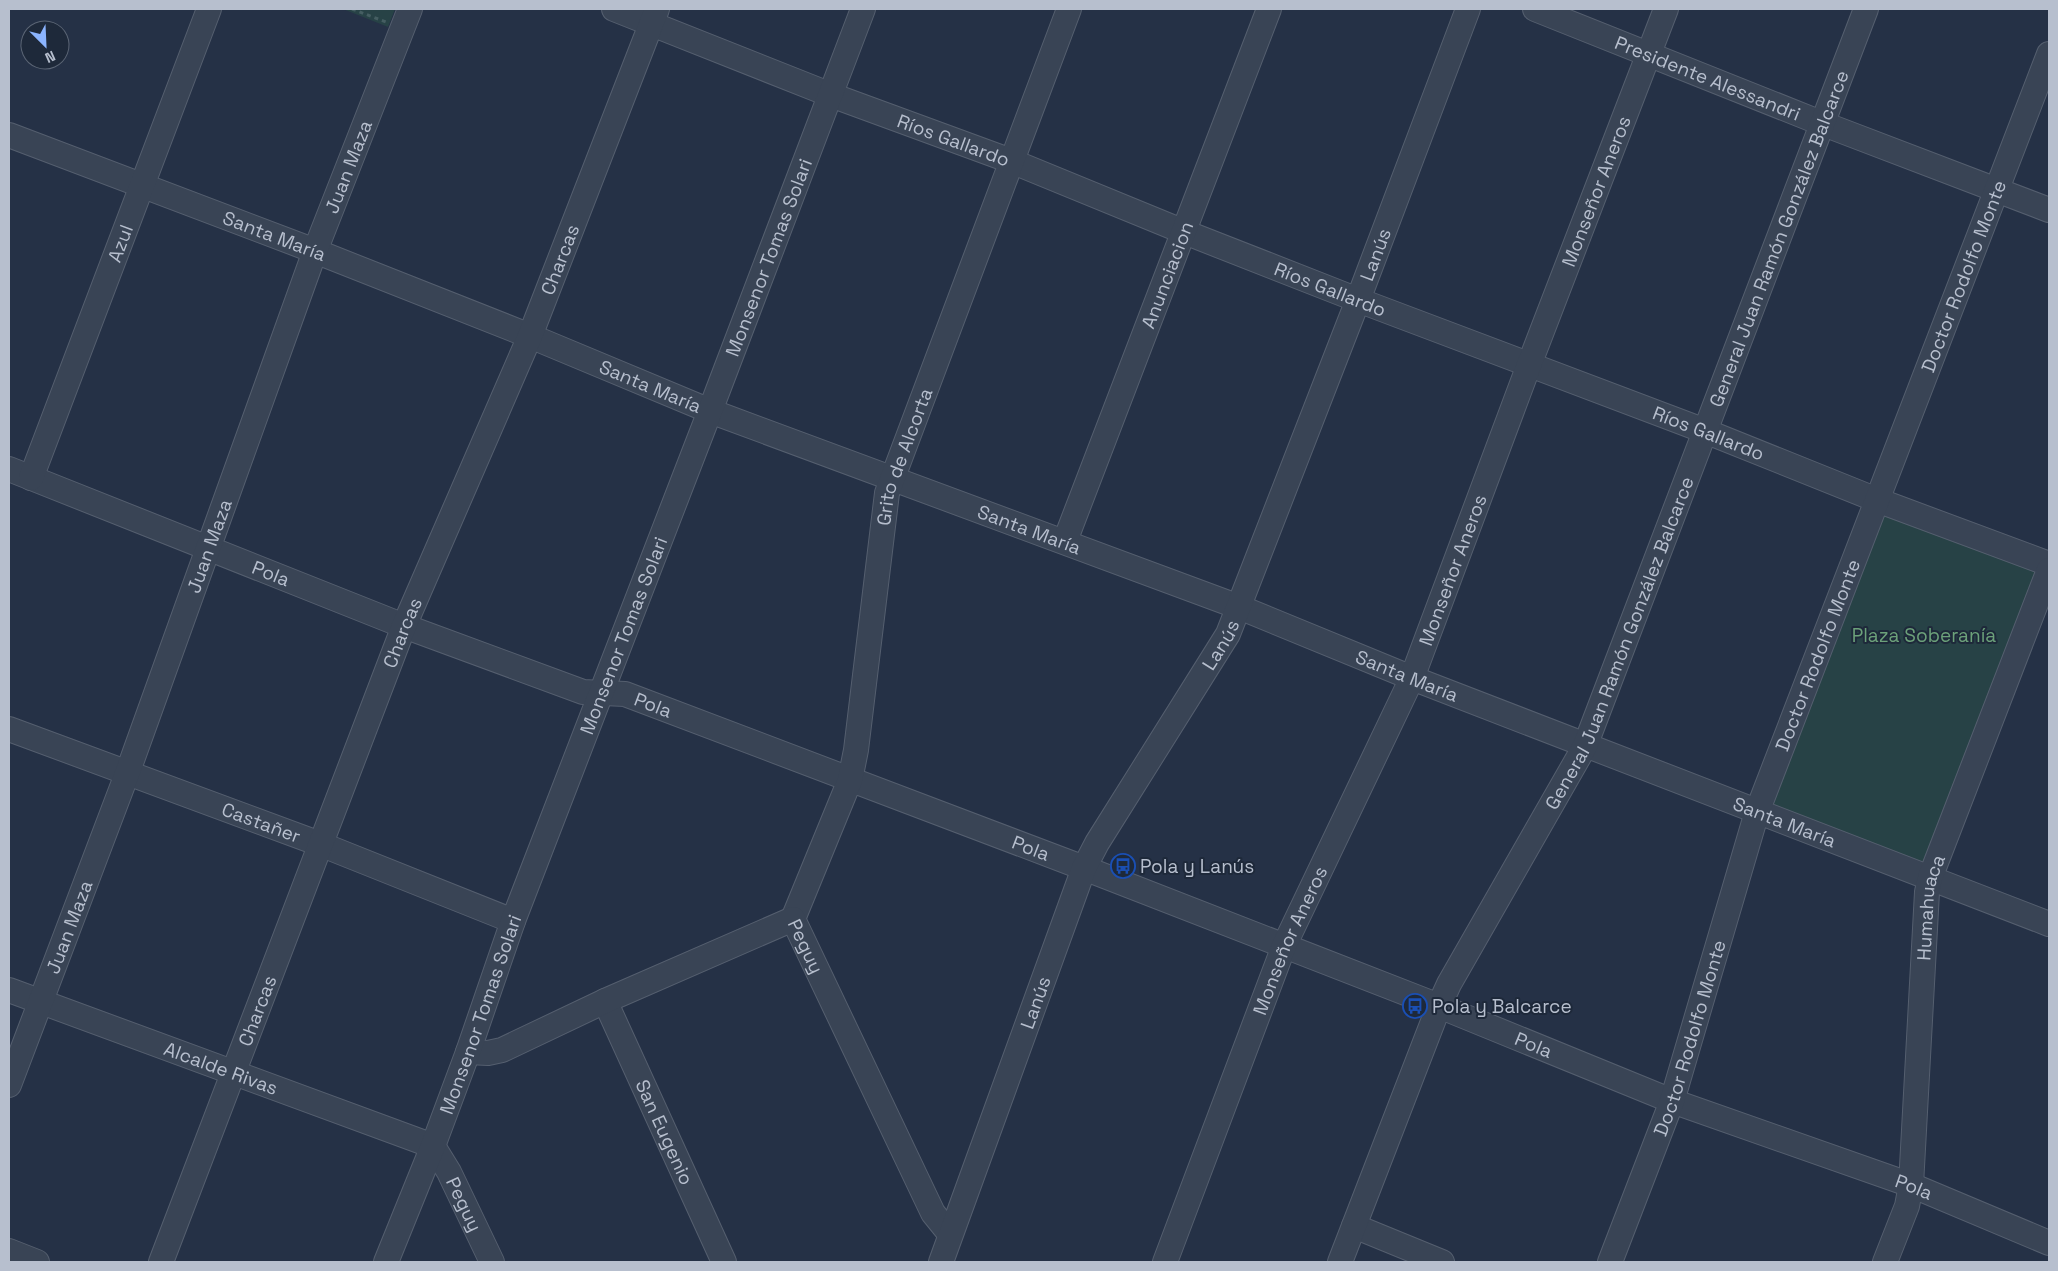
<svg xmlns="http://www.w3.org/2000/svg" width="2058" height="1271" viewBox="0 0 2058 1271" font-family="'Space Grotesk',sans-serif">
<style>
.green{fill:#274246}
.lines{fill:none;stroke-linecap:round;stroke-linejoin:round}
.minor-casing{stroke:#555f6f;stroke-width:26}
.path{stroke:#455e62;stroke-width:3;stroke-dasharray:4 4;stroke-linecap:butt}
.minor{stroke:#394455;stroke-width:24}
.labels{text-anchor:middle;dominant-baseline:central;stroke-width:4;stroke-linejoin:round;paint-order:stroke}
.street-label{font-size:19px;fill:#b7bfce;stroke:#1e293a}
.park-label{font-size:19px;fill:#6ca17a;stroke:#1e293a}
.poi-label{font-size:19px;fill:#b7bfce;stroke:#1e293a;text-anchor:start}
</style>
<rect width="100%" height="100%" fill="#253146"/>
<path class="green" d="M343,9h52l-7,18z
M1877,500l172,64 -119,314 -173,-66z"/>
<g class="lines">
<defs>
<g id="minor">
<path id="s1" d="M614,9l217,86 180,66 171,70 176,69 347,131 172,69 172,64"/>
<path id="s2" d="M1535,9l286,114 228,87"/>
<path id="s3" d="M9,135l306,116 215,85 180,75 529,196 173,71 637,246"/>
<path id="s4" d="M9,469l395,157 179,66 42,2 459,174 355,138 233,95 239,84 138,58"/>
<path id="s5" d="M31,478l178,-469"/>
<path id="s6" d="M1065,541l204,-532"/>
<path id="s7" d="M9,729l311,115 193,77"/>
<path id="s8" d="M793,919l57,-139 6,-30 31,-257 182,-484"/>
<path id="s9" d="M793,919l140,294 17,21"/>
<path id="s10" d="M9,990l424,156 16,26 43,90"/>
<path id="s11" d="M605,1001l119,261"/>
<path d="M468,1052l20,1 14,-3 103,-49 188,-82"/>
<path id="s12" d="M9,1085l118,-311 188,-523 95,-242"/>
<path d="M1354,1226l88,36"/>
<path d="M9,1251l28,11"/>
<path id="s13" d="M161,1262l243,-636 126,-290 127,-327"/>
<path id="s14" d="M386,1262l47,-116 35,-94 45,-131 197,-510 153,-402"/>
<path id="s15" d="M941,1262l143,-394 13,-25 131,-209 130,-334 110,-291"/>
<path id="s16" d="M1165,1262l119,-316 128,-268 117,-313 137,-356"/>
<path id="s17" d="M1340,1262l99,-256 10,-22 136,-238 281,-737"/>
<path id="s18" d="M1610,1262l62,-161 85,-289 292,-758"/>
<path id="s19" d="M1885,1262l22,-56 4,-21 16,-293 3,-14 119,-308"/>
</g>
</defs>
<use href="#minor" class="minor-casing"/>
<path class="path" d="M352,9l34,13"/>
<use href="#minor" class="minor"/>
</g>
<defs>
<symbol id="bus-ring" viewBox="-11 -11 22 22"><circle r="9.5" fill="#1e293a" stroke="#1a4fb4" stroke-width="1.5"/><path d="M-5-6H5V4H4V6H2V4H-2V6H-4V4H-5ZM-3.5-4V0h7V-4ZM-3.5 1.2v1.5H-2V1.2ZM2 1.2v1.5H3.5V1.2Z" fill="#1a4fb4"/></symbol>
</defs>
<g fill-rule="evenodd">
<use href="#bus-ring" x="1109" y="852" width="28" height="28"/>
<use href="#bus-ring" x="1401" y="992" width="28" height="28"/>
</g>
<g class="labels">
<g class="street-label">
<text stroke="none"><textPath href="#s2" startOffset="186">Presidente Alessandri</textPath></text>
<text stroke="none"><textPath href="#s1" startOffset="364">Ríos Gallardo</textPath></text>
<text stroke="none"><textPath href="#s12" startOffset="979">Juan Maza</textPath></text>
<text stroke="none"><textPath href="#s16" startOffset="1155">Monseñor Aneros</textPath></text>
<text stroke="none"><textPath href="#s3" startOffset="284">Santa María</textPath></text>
<text stroke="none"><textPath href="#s17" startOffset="1116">General Juan Ramón González Balcarce</textPath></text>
<text stroke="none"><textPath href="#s5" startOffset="251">Azul</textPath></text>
<text stroke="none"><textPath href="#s15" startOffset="1101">Lanús</textPath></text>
<text stroke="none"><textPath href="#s14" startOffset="1075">Monsenor Tomas Solari</textPath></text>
<text stroke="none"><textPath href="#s13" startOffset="1079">Charcas</textPath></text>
<text stroke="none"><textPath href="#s6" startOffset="285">Anunciacion</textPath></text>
<text stroke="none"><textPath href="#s18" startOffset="1048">Doctor Rodolfo Monte</textPath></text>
<text stroke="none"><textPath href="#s1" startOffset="769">Ríos Gallardo</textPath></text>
<text stroke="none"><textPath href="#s3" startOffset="689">Santa María</textPath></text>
<text stroke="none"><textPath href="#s1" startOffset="1174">Ríos Gallardo</textPath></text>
<text stroke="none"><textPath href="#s8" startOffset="479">Grito de Alcorta</textPath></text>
<text stroke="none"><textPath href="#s3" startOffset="1094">Santa María</textPath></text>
<text stroke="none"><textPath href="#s12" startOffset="575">Juan Maza</textPath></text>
<text stroke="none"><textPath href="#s16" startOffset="750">Monseñor Aneros</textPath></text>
<text stroke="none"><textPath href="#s4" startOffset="282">Pola</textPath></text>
<text stroke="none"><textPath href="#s13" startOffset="674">Charcas</textPath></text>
<text stroke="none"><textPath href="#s14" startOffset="670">Monsenor Tomas Solari</textPath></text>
<text stroke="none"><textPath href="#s15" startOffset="681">Lanús</textPath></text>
<text stroke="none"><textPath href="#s17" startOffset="681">General Juan Ramón González Balcarce</textPath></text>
<text stroke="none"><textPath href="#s18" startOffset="642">Doctor Rodolfo Monte</textPath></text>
<text stroke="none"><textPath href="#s3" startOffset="1499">Santa María</textPath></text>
<text stroke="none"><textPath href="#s4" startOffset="688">Pola</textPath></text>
<text stroke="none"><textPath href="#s3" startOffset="1904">Santa María</textPath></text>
<text stroke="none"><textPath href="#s7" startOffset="269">Castañer</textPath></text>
<text stroke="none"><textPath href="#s4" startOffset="1092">Pola</textPath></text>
<text stroke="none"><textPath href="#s19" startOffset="360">Humahuaca</textPath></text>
<text stroke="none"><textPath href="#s12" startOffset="169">Juan Maza</textPath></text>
<text stroke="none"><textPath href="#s16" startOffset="345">Monseñor Aneros</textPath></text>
<text stroke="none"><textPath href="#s9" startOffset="30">Peguy</textPath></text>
<text stroke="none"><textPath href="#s15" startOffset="276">Lanús</textPath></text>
<text stroke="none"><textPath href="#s13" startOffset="269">Charcas</textPath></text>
<text stroke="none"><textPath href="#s14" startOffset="265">Monsenor Tomas Solari</textPath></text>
<text stroke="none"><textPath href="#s18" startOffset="238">Doctor Rodolfo Monte</textPath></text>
<text stroke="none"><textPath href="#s4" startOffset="1632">Pola</textPath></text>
<text stroke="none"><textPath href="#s10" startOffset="226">Alcalde Rivas</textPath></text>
<text stroke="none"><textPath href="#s11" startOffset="144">San Eugenio</textPath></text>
<text stroke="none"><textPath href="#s4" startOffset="2038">Pola</textPath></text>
<text stroke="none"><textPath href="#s10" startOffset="518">Peguy</textPath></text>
</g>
<g class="park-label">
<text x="1924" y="635">Plaza Soberanía</text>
</g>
<g class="poi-label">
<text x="1140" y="866">Pola y Lanús</text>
<text x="1432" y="1006">Pola y Balcarce</text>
</g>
</g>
<rect width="2058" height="1271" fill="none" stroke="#b7bfce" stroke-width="20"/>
<g transform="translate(45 45) rotate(156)"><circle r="24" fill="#1e293a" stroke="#5b6575"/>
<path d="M0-4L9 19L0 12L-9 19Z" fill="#8bb4ff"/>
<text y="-8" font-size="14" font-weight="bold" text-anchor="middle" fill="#b7bfce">N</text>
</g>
</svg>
